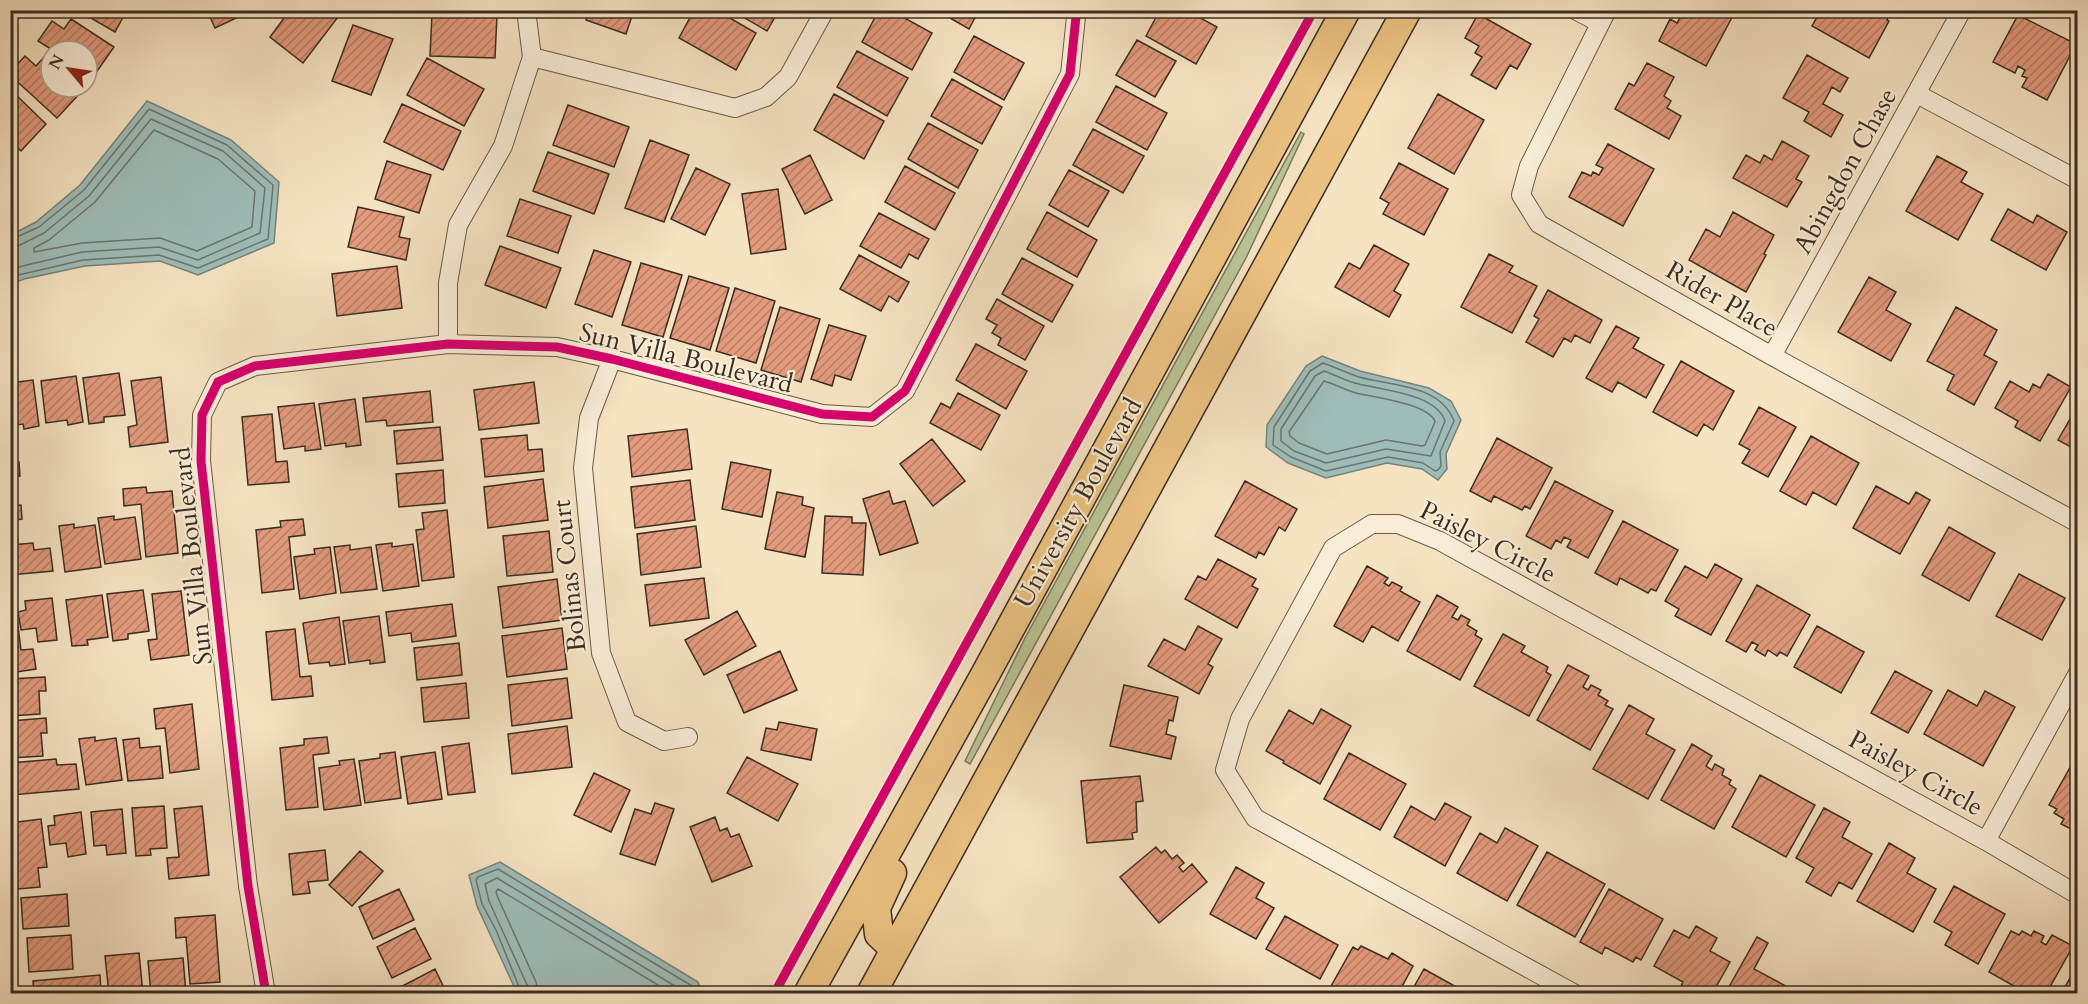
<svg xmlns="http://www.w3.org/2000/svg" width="2088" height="1004" viewBox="0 0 2088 1004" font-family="Cardo,serif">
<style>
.grass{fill:#bac495;stroke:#7a785c;stroke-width:1.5}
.water{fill:#9ebdb9;stroke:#76837d;stroke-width:1.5}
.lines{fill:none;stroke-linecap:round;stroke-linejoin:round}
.shore{stroke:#6c756e;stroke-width:1.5}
.building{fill:url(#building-hatch);stroke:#3a2d22;stroke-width:1.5}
.minor-casing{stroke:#695a4a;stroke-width:20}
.primary-casing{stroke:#3a2d22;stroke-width:31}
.minor{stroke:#f9edd7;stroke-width:18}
.primary{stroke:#ebc281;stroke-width:28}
.cycleway-casing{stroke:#f9edd7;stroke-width:13}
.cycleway{stroke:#d6006c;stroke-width:9}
.labels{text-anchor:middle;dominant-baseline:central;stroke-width:4.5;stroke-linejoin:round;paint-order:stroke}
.street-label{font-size:26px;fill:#3a2d22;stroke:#f9edd7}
</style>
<defs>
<pattern id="building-hatch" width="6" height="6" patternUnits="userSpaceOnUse" patternTransform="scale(1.5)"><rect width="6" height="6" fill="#e39a7d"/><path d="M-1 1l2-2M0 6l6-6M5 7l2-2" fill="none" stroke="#b97e66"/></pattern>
</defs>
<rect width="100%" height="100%" fill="#f6e3c2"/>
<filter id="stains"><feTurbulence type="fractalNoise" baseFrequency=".00333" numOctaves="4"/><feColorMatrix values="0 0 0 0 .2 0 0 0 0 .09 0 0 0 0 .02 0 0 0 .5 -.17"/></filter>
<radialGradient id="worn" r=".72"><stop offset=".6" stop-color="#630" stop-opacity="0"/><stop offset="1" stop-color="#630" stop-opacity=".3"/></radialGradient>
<path class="grass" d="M1301,132l3,2 -58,124 -276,506 -5,-3 60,-123z"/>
<path class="water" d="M147,101l84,39 48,42 -5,61 -76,32 -38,-14 -75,5 -61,13 -13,5v-49l25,-13 44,-37z
M1322,356l38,15 69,17 22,13 10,19 -15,34 1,15 -9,11 -16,-11 -35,-6 -61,15 -38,-15 -22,-16 1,-22 39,-59z
M500,862l198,120 4,11h-185l-40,-87 -8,-31z"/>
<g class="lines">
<path class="shore" d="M154,130l64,29 37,32 -3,36 -55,24 -37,-13 -78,5 -48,9v-4l15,-8 46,-38z
M10,240l29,-13 45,-37 65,-81 78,36 46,40 -5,54 -70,29 -39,-13 -76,5 -73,17
M10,247l8,-1 26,-13 45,-37 62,-77 72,32 42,37 -5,45 -62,27 -39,-13 -77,5 -72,17
M1323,363c12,4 24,10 36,14 32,9 81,7 95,44l-14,31 1,14 -3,4 -3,1 -12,-8 -35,-6 -62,14 -35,-14 -18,-12 1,-18 36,-56z
M1324,371c12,4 23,11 35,13 24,6 77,10 86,37l-14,35 -45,-7 -60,14 -32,-12 -13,-10v-12l34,-53z
M1324,381c11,3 21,9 32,12 17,4 74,11 79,29l-10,23 -3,1 -36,-6 -59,14 -28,-11 -9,-7 -1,-4z
M522,994l-26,-64 -14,-26 -6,-24 2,-3 20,-8 194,117 4,8
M529,994l-1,-7 -39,-86 -4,-17 12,-6 191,116
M538,994l-2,-12 -38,-84 -2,-6 2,-3 175,105"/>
</g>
<path class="building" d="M77,10h50l-12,22z
M207,10h46l-38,18z
M290,10h39l9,7 -35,46 -33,-26z
M589,10h45l-8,24 -40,-14z
M694,10h22l40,23 -20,37 -57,-32z
M731,10h48l-12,21z
M879,10h11l42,23 -20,37 -50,-28z
M936,10h43l-10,19z
M1160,10h26l31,17 -21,37 -50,-28z
M1676,10h60l-30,56 -47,-25 11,-22 7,4 4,-7 -6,-3z
M1821,10h71l-5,10 2,1 -20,37 -57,-32z
M432,13l65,2 -2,43 -65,-2z
M1478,14l53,30 -14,25 -7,-4 -14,24 -25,-14 11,-18 -7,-4 4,-7 -14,-8z
M2018,15l58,29 -29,56 -25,-13 5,-9 -5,-2 3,-6 -7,-4 -3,7 -22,-11z
M71,19l43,28 -21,30 -6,-4v-22h-33l-16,-10 14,-20 12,8z
M353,25l40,14 -22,56 -39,-14z
M974,36l50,27 -20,37 -50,-28z
M1137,40l39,21 -21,36 -39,-22z
M857,51l51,27 -21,38 -50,-29z
M1807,55l41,23 -8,14 -8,-5 -9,17 20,11 -12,22 -27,-16 5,-9 -26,-14z
M25,56l11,10 8,-9 7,6v24h27l4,4 -25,27 -47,-43v-3z
M427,58l57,31 -20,37 -57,-31z
M1647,63l27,14 -10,19 7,5 -4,7 14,8 -12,23 -54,-30 14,-26 5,3z
M952,79l50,28 -20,37 -51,-28z
M1116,86l51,27 -20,37 -51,-28z
M10,89l36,35 -25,27 -11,-10z
M834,94l50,27 -20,38 -50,-29z
M1438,94l46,26 -30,54 -46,-26z
M402,104l59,27 -18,39 -59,-28z
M568,105l61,22 -15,40 -61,-22z
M928,123l50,27 -20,38 -50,-29z
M1093,129l51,27 -21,37 -50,-28z
M650,140l39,15 -25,67 -39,-14z
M1782,141l27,15 -13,23 6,3 -15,25 -54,-29 13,-23 14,8 4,-8 8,5z
M1608,144l46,25 -31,57 -54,-29 13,-25 9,4 2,-4 6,3 4,-7 -7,-3z
M548,152l61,22 -15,40 -61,-23z
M810,155l22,45 -27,14 -23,-45z
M1937,156l30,16 -6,10 22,12 -25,46 -52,-29z
M387,161l44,14 -12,38 -44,-14z
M1399,163l49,26 -24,46 -41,-21 6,-11 -9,-5z
M905,166l50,27 -20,37 -50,-28z
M696,168l34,16 -25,51 -34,-16z
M1069,170l40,21 -21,36 -39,-22z
M778,189l8,60 -35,5 -9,-60z
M520,199l51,17 -13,37 -51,-17z
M358,207l46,10 -5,20 11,2 -4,21 -58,-13z
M2008,209l25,14 4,-8 30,17 -21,38 -55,-30z
M1047,212l50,28 -20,37 -50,-28z
M1733,212l41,23 -10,19 2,1 -20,37 -57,-32 17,-31 14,8z
M879,213l50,26 -11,20 -9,-5 -8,14 -41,-22z
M1374,245l35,19 -15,27 7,4 -12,22 -54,-30 14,-24 11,6z
M500,246l61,22 -15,40 -61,-23z
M594,250l37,12 -19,55 -37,-13z
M1489,254l24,12 -4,6 28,14 -25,47 -51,-26z
M859,255l50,27 -11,20 -9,-6 -8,15 -41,-22z
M1022,258l51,27 -21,37 -50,-28z
M641,263l41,12 -19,62 -41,-12z
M397,266l5,42 -65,8 -5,-42z
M689,276l40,12 -19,62 -40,-12z
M1869,277l27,15 -10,18 25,14 -20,37 -53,-29z
M735,288l40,13 -19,62 -40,-12z
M1548,290l54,30 -12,23 -15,-8 -4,7 -7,-4 -11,19 -27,-15 13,-23 -5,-3z
M997,299l47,27 -19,34 -27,-15 3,-7 -9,-5 5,-8 -11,-6z
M780,307l40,12 -19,63 -40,-12z
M1956,307l41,23 -13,25 13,7 -23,43 -27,-15 7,-15 -27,-14z
M829,325l37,11 -15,44 -16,-5 -3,11 -21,-7z
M1616,326l23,12 -6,10 31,17 -18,33 -28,-16 -6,10 -26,-14z
M976,344l51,27 -21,38 -50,-29z
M1681,361l53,30 -21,39 -9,-6 -7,12 -44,-24z
M119,373l6,42 -21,2v5l-15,2 -6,-46z
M2048,374l23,13 -31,54 -25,-14 3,-6 -23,-13 15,-27 19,11 4,-8 7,4z
M76,376l7,46 -15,3 -1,-5 -21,3 -5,-42z
M161,377l7,65 -38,5 -2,-20 9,-2 -6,-44z
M33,380l6,46 -15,3 -1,-5 -13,2v-43z
M534,382l5,41 -60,7 -5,-40z
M430,391l3,31 -46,4 -1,-6 -20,2 -3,-24z
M958,393l42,22 -19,35 -51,-27 11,-20 9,5z
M355,399l6,46 -15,2v-4l-21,3 -6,-42z
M314,403l7,46 -16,2v-5l-21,3 -6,-42z
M2078,405v46l-20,-11z
M1759,407l37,20 -28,50 -26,-14 8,-13 -11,-6z
M272,414l4,48 11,-1 2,21 -41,3 -6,-68z
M440,427l3,33 -46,4 -3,-33z
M687,429l5,40 -60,8 -4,-41z
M527,435l1,15 14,-1 2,22 -59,6 -4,-38z
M1811,436l48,27 -23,42 -23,-13 -7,13 -26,-14z
M1497,438l55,30 -22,41 -5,-3 -3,4 -28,-14 -3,6 -21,-11z
M932,439l33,42 -32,25 -33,-42z
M10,462h9l1,14 -7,1 2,22h-5z
M731,462l40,8 -9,47 -40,-8z
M443,470l2,33 -46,4 -3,-33z
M543,479l5,41 -60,8 -4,-41z
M690,480l5,40 -60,8 -4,-41z
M1245,481l52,28 -12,22 -6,-4 -15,28 -5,-3 -3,6 -41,-22z
M1555,481l58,30 -25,47 -21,-11 4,-7 -7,-3 -3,6 -5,-3 -5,9 -25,-13z
M1876,486l33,18 7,-12 14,8 -30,54 -47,-26z
M146,487l1,6 25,-2 6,62 -32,4 -5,-53 -17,2 -1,-17z
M889,491l4,13 12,-3 13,42 -38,12 -17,-56z
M777,492l26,5 -1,8 12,3 -9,49 -40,-8z
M21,505l1,14 -6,1 2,22 -8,1v-37z
M447,510l7,67 -32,4 -6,-51 8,-1 -2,-16z
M114,516v4l21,-3 6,42 -36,5 -7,-46z
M825,516l27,1v6h14l-3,52 -41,-2z
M303,519l2,16 -16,2 5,52 -32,4 -6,-63 25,-3 -1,-6z
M1623,521l55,29 -22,41 -5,-2 -3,4 -28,-15 -3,7 -22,-12z
M74,524v4l21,-3 6,42 -36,5 -6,-46z
M696,526l5,41 -60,8 -4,-41z
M1949,527l46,26 -26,48 -47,-26z
M549,531l4,41 -46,4 -4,-40z
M33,543l1,7 16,-2 3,23 -43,4v-30z
M392,543v4l21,-3 6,42 -36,5 -7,-46z
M350,545v5l21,-3 6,42 -36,4 -7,-46z
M330,547l6,46 -36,6 -6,-42 21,-3 -1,-5z
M1218,559l38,20 -4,7 6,3 -21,39 -52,-29 13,-23 8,4z
M1715,564l27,15 -31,56 -36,-19 4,-7 -14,-8 20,-35 22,12z
M1367,566l21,12 -4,5 5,3 3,-4 10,5 -2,4 20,11 -22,39 -26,-15 -9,16 -29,-16z
M2019,574l46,24 -23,42 -46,-24z
M704,578l5,40 -59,8 -5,-41z
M557,579l5,41 -59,8 -5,-41z
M1757,585l53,30 -23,41 -7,-4 -3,4 -9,-6 -3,6 -10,-6 3,-5 -6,-3 -6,10 -20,-11z
M143,590l6,41 -21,3v5l-15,2 -6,-47z
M181,591l8,64 -38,5 -3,-20 9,-1 -5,-45z
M102,595l6,42 -21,3 1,5 -16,1 -6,-46z
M1437,595l21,12 -6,10 6,3 3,-5 9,5 -3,5 10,6 -2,4 7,4 -22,41 -53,-29z
M52,598l5,42 -19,2 -2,-14 -15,2 -3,-18 8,-2 -1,-9z
M10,603h5l6,47 12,-1 3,20 -26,4z
M452,604l4,32 -44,6 -1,-9 -22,3 -3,-24z
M737,611l19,35 -52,29 -19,-35z
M379,616l6,46 -15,2v-4l-21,3 -6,-42z
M339,617l6,47 -15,2 -1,-4 -20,2 -6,-41z
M1198,626l24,13 -14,25 5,3 -14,27 -51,-28 16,-27 21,11z
M1817,626l47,26 -23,41 -47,-26z
M562,628l5,41 -60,8 -5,-41z
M295,629l5,48 11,-1 2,20 -41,4 -6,-68z
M1503,634l22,12 -4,6 27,15 -2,5 5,3 -22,41 -55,-30z
M459,643l3,32 -45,5 -3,-32z
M780,651l17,39 -53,23 -17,-38z
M1568,665l21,11 -6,11 5,3 3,-5 10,5 -3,5 10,6 -3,4 8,4 -23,41 -53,-30z
M1895,671l37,20 -24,42 -37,-20z
M45,677l1,14h-7l1,23 -30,2v-37z
M567,678l5,40 -60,8 -4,-41z
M466,683l3,35 -45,4 -3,-34z
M1124,685l54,12 -5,24 -4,-1 -3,14 10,3 -5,22 -61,-13z
M1948,690l29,16 8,-15 30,16 -32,59 -59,-32z
M192,704l7,65 -29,4 -5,-45 -9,1 -2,-20z
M1629,705l25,14 -8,15 29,16 -27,49 -55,-30z
M1321,709l30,17 -31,58 -37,-21 1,-2 -18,-10 23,-41 24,14z
M46,718l1,15h-6l2,23 -33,2v-37z
M779,722l38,7 -6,31 -50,-10 5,-22 11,2z
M567,726l5,41 -60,7 -4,-40z
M95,737v4l21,-3 6,42 -36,5 -7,-46z
M327,737l2,16 -16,2 5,52 -32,3 -6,-62 24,-3v-6z
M139,738l1,10 20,-2 3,32 -35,3 -5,-41z
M469,743l6,49 -27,3 -6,-48z
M1692,744l20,12 -6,10 6,4 3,-6 9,5 -2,6 9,5 -2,4 7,5 -22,40 -53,-29z
M395,752l6,46 -36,5 -6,-42 21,-3v-4z
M435,752l7,47 -34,5 -7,-47z
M1349,753l57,31 -26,46 -56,-31z
M747,757l51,27 -20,37 -51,-28z
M56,759l1,6 19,-1 3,25 -68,6 -1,-32z
M354,759l7,46 -37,5 -5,-42 21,-3 -1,-4z
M2072,764l6,3v59l-4,-2 -3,5 -10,-5 3,-5 -10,-6 3,-4 -8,-4z
M594,773l36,17 -19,42 -37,-17z
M1760,775l55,30 -29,52 -54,-30z
M1140,776l3,25 -7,1 1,30 -5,1 1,6 -46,4 -6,-62z
M655,803l19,6 -19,56 -35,-11 15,-45 16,5z
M1445,803l26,14 -26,49 -51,-29 17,-31 24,14z
M164,806l3,42 -17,1 1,6 -15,1 -4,-48z
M202,806l7,69 -40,4 -2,-21 12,-1 -5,-48z
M1824,808l26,14 -8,15 30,17 -20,35 -13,-7 -8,14 -25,-14 8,-14 -18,-10z
M122,809l4,44 -19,2 -1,-10 -12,1 -3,-34z
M81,812l5,42 -18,3 -2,-14 -16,2 -2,-19 7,-1 -1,-9z
M715,817l5,14 7,-3 4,9 8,-3 13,32 -40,16 -22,-55z
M41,819l6,48 -9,1 2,19 -22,2 -8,-66z
M1505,828l33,18 -31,55 -50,-28 23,-40 17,10z
M1889,843l26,15 -8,15 29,16 -23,43 -56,-31z
M1156,847l5,6 4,-3 7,9 5,-4 7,8 -5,4 4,5 9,-8 15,18 -48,41 -39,-46z
M325,850l3,30 -20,2 2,11 -17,2 -4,-41z
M360,851l23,20 -31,35 -23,-21z
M1547,852l58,32 -30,53 -58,-32z
M1236,867l28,16 -8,15 18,10 -18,31 -46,-25z
M1954,886l51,28 -27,50 -33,-19 7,-13 -18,-10z
M399,889l15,31 -41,19 -14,-32z
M1609,889l54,30 -22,41 -5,-3 -3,5 -28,-15 -3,7 -22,-12z
M67,894l2,32 -46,3 -2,-31z
M215,915l5,67 -30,2 -4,-47 -10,1 -1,-20z
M1285,916l53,29 -18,34 -54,-30z
M1696,926l21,12 -7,13 20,11 -18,32h-35l6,-12 -29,-16 20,-36 15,8z
M415,928l16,31 -39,19 -15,-31z
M2011,931l8,4 3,-4 9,5 3,-5 10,5 -3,6 5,3 6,-10 21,11 -27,48h-18l-39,-22z
M71,935l2,34 -44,3 -2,-34z
M1757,937l11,6 -14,26 41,22 -1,3h-69z
M1361,946l27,13 4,-6 21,13 -15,28h-58l-10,-6 23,-41 5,3z
M139,953l4,41h-34l-4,-38z
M183,958l3,35 -35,1 -3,-33z
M2078,964v30h-17z
M435,969l12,25h-60z
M1424,969l45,25h-59z
M100,975l1,19h-67l-1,-13z"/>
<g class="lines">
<defs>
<path id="minor" d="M1575,10l25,13
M1607,10l-78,156 -8,29 18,29 233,132 306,167
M532,57l203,51 31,-11 22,-20 37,-67
M1917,94l161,86
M448,344v-61l10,-58 45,-79 29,-89 -6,-47
M1772,356l190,-346
M612,359l-23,59 -6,50 18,185 26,69 37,19 24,-4
M1986,841l92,-168
M266,994l-18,-108 -47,-425 1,-46 16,-33 37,-16 193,-22 109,3 55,12 210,55 50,3 33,-26 165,-317 6,-57 -1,-7
M1575,994l-320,-176 -30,-48 15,-51 93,-171 39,-24h26l42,17 546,300 92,54"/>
<path id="primary" d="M892,873l-16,35 3,26 16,15
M808,994l178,-321 360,-663
M871,994l536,-984"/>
</defs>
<use href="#minor" class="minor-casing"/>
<use href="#primary" class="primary-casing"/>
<use href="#minor" class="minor"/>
<use href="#primary" class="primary"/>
<defs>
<path id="cycleway" d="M266,994l-18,-108 -47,-425 1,-46 16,-33 37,-16 193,-22 109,3 55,12 210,55 50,3 33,-26 165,-317 6,-57 -1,-7
M774,994l540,-984"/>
</defs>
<use href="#cycleway" class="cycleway-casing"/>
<use href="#cycleway" class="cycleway"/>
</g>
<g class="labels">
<g class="street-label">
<text transform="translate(1845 171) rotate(-61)">Abingdon Chase</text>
<text transform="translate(1722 299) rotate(30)">Rider Place</text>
<text transform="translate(686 358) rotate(14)">Sun Villa Boulevard</text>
<text transform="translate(1078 503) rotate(-61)">University Boulevard</text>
<text transform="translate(1488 542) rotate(27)">Paisley Circle</text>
<text transform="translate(192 556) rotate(-96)">Sun Villa Boulevard</text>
<text transform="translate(569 576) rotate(-96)">Bolinas Court</text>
<text transform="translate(1916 773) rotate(29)">Paisley Circle</text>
</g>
</g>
<rect width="2088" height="1004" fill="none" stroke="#f6e3c2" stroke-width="36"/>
<rect x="12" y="12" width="2064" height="980" fill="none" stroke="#3a2d22" stroke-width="3"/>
<rect x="18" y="18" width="2052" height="968" fill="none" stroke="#3a2d22" stroke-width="1.5"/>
<g transform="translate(69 69) rotate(299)"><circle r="28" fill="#f9edd7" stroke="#ada08f" stroke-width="1.5"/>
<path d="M0-4.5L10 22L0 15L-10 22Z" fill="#8f2418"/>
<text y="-9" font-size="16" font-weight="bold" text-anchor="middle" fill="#3a2d22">N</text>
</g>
<rect width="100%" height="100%" filter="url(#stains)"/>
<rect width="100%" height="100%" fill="url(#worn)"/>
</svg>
